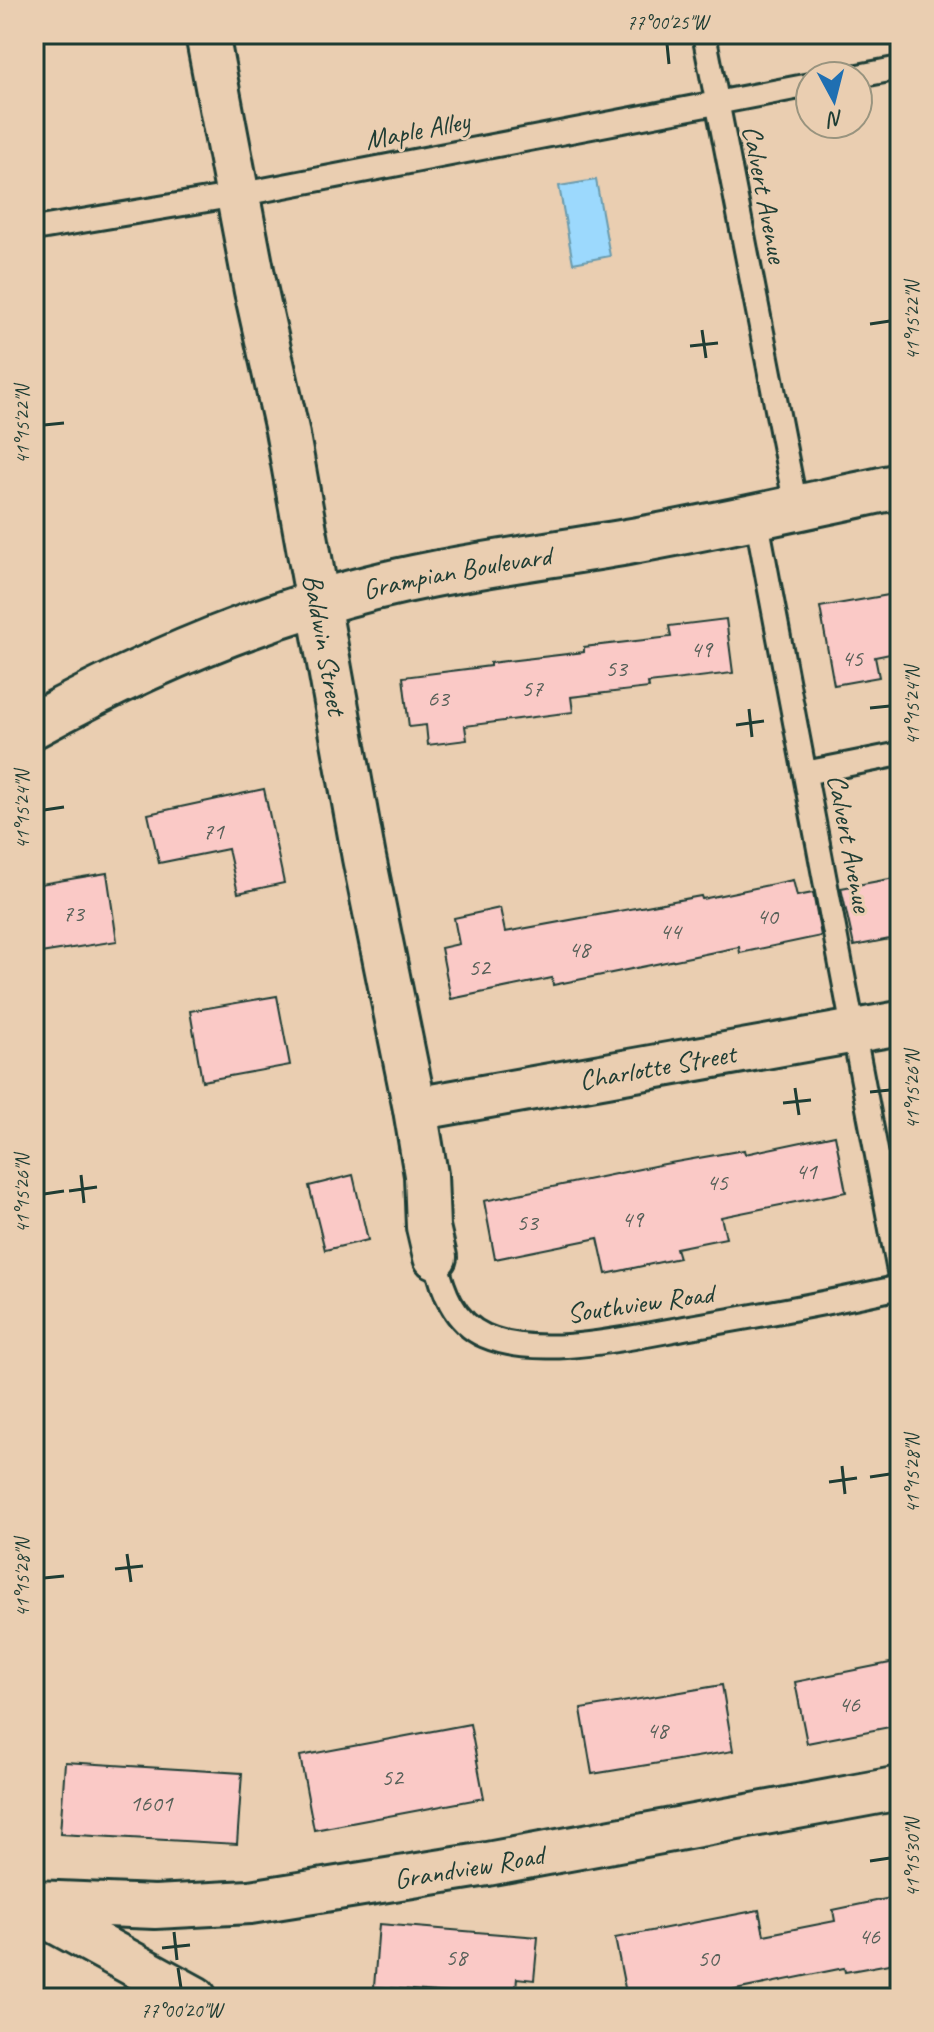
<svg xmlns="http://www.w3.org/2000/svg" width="934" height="2032" viewBox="0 0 934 2032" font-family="Caveat,sans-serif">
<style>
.water{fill:#9cd9fd;stroke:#6a9bad;stroke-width:2}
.building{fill:#fac9c6;stroke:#1f3d34;stroke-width:2}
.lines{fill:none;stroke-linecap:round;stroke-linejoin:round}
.lane-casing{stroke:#1f3d34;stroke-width:28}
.street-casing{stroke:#1f3d34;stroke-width:48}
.secondary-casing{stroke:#1f3d34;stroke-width:50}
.lane{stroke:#eaceb1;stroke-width:22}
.street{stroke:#eaceb1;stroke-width:42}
.secondary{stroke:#eaceb1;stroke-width:44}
.ticks{fill:none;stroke:#1f3d34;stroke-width:3}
.labels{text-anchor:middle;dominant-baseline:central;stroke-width:6;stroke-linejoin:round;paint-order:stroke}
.number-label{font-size:24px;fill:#566058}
.street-label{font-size:28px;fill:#1f3d34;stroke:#eaceb1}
.neatline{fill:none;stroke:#1f3d34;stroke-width:3}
.ticks-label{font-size:20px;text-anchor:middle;fill:#1f3d34}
</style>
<rect width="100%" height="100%" fill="#eaceb1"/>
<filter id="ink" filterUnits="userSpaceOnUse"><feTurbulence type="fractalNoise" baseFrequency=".0125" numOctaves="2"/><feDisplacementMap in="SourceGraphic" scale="16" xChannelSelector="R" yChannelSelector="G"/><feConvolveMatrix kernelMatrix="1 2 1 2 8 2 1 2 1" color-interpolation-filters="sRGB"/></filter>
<g filter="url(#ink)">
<path class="water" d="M596,180l14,76 -37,7 -14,-77z"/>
<path class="building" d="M900,593v59l-25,5 4,20 -45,8 -14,-78z
M726,619l7,54 -85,10 1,5 -78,9 2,15 -108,14 2,14 -39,5 -2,-20 -17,2 -6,-50 87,-11v-3l94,-11v-5l87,-10 -2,-11z
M264,789l20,94 -46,10 -10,-44 -69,14 -11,-49z
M107,873l10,68 -83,13v-69z
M900,877v60l-46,9 -13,-58z
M793,880l4,16 16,-3 8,43 -81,17 -1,-6 -186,38 -1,-7 -101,21 -10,-51 18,-4 -5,-26 46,-10 5,24 196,-36 1,3z
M277,996l13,69 -88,16 -12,-70z
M835,1135l11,57 -125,25 5,21 -50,10 3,10 -73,16 -8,-36 -103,21 -11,-58 175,-36 85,-15 1,4z
M353,1175l15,65 -43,10 -16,-64z
M900,1661v64l-93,18 -12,-61z
M722,1685l11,66 -141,23 -11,-65z
M470,1724l14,74 -170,32 -14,-74z
M65,1762l177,11 -5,71 -177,-10z
M900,1896v66l-55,10 -1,-4 -148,30h-69l-12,-60 144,-28 5,25 71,-14 -2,-11z
M379,1924l159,13 -4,43 -17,-2 -2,20h-53v-4l-88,-7z"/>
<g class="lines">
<defs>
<path id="lane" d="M704,34l92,473
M858,76l42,-8
M34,229l203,-34 573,-110
M756,516l144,761
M805,773l95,-19
M435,1257c7,32 18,65 50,79 55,24 147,1 205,-9 71,-12 140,-24 210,-40"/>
<g id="street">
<path id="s1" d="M207,34l49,257 31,139 77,428 51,251 11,66 2,52 7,30"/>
<path id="s2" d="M415,1109l485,-86"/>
<path id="s3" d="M34,1902l121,5 95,-5 237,-38 413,-76"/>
<path d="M34,1910l161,88"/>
</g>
<g id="secondary">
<path id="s4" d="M34,725c91,-50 185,-92 283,-122 101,-32 206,-43 310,-61 91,-16 182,-37 273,-56"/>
</g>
</defs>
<use href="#lane" class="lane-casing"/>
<use href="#street" class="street-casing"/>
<use href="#secondary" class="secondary-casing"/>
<use href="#lane" class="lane"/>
<use href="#street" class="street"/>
<use href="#secondary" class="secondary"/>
</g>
</g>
<path class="ticks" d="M667,44l2,20M870,324l20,-3M702,330l4,28M690,346l28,-3M44,425l20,-2M870,708l20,-2M749,709l3,28M736,725l28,-4M44,810l20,-3M795,1088l4,27M870,1092l20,-2M783,1103l28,-3M81,1175l3,28M69,1191l28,-4M44,1194l20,-3M842,1466l3,28M870,1477l20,-3M829,1482l28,-4M127,1554l4,28M115,1569l28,-3M44,1578l20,-2M870,1861l20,-3M174,1932l3,28M162,1948l28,-3M178,1968l3,20"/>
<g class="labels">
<g class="number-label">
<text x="701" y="649">49</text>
<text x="852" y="658">45</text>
<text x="616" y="668">53</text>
<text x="532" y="688">57</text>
<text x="438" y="698">63</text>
<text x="213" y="831">71</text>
<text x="73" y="913">73</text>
<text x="767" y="916">40</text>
<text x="670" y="931">44</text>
<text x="579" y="949">48</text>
<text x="479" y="967">52</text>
<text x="806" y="1171">41</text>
<text x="717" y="1182">45</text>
<text x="632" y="1219">49</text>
<text x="527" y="1222">53</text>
<text x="849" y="1704">46</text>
<text x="657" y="1730">48</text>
<text x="392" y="1777">52</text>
<text x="151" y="1803">1601</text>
<text x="869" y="1936">46</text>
<text x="456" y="1957">58</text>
<text x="708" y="1958">50</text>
</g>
<g class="street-label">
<text transform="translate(417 130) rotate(-11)">Maple Alley</text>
<text transform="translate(765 194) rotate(79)">Calvert Avenue</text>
<text stroke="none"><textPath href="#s4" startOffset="452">Grampian Boulevard</textPath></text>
<text stroke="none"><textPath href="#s1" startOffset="622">Baldwin Street</textPath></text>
<text transform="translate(850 843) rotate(79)">Calvert Avenue</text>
<text stroke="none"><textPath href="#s2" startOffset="246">Charlotte Street</textPath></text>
<text transform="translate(640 1303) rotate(-8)">Southview Road</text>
<text stroke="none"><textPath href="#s3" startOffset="438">Grandview Road</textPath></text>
</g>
</g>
<rect width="934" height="2032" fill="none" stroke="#eaceb1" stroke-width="88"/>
<g transform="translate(834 100) rotate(173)"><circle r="38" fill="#eaceb1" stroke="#99947f" stroke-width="2"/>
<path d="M0-6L14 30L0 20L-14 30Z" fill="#1f6fb2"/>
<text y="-12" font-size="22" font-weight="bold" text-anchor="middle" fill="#1f3d34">N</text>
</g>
<rect x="44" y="44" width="846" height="1944" class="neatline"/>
<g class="ticks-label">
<text x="667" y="29">77°00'25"W</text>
<text transform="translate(912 321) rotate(-90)" y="7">41°15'22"N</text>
<text transform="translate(22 425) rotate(-90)" y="7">41°15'22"N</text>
<text transform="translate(912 706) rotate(-90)" y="7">41°15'24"N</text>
<text transform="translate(22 810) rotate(-90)" y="7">41°15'24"N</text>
<text transform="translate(912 1090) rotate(-90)" y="7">41°15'26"N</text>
<text transform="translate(22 1194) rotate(-90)" y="7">41°15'26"N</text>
<text transform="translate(912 1474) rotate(-90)" y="7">41°15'28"N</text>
<text transform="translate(22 1578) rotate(-90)" y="7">41°15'28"N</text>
<text transform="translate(912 1858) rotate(-90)" y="7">41°15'30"N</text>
<text x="181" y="2017">77°00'20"W</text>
</g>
</svg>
